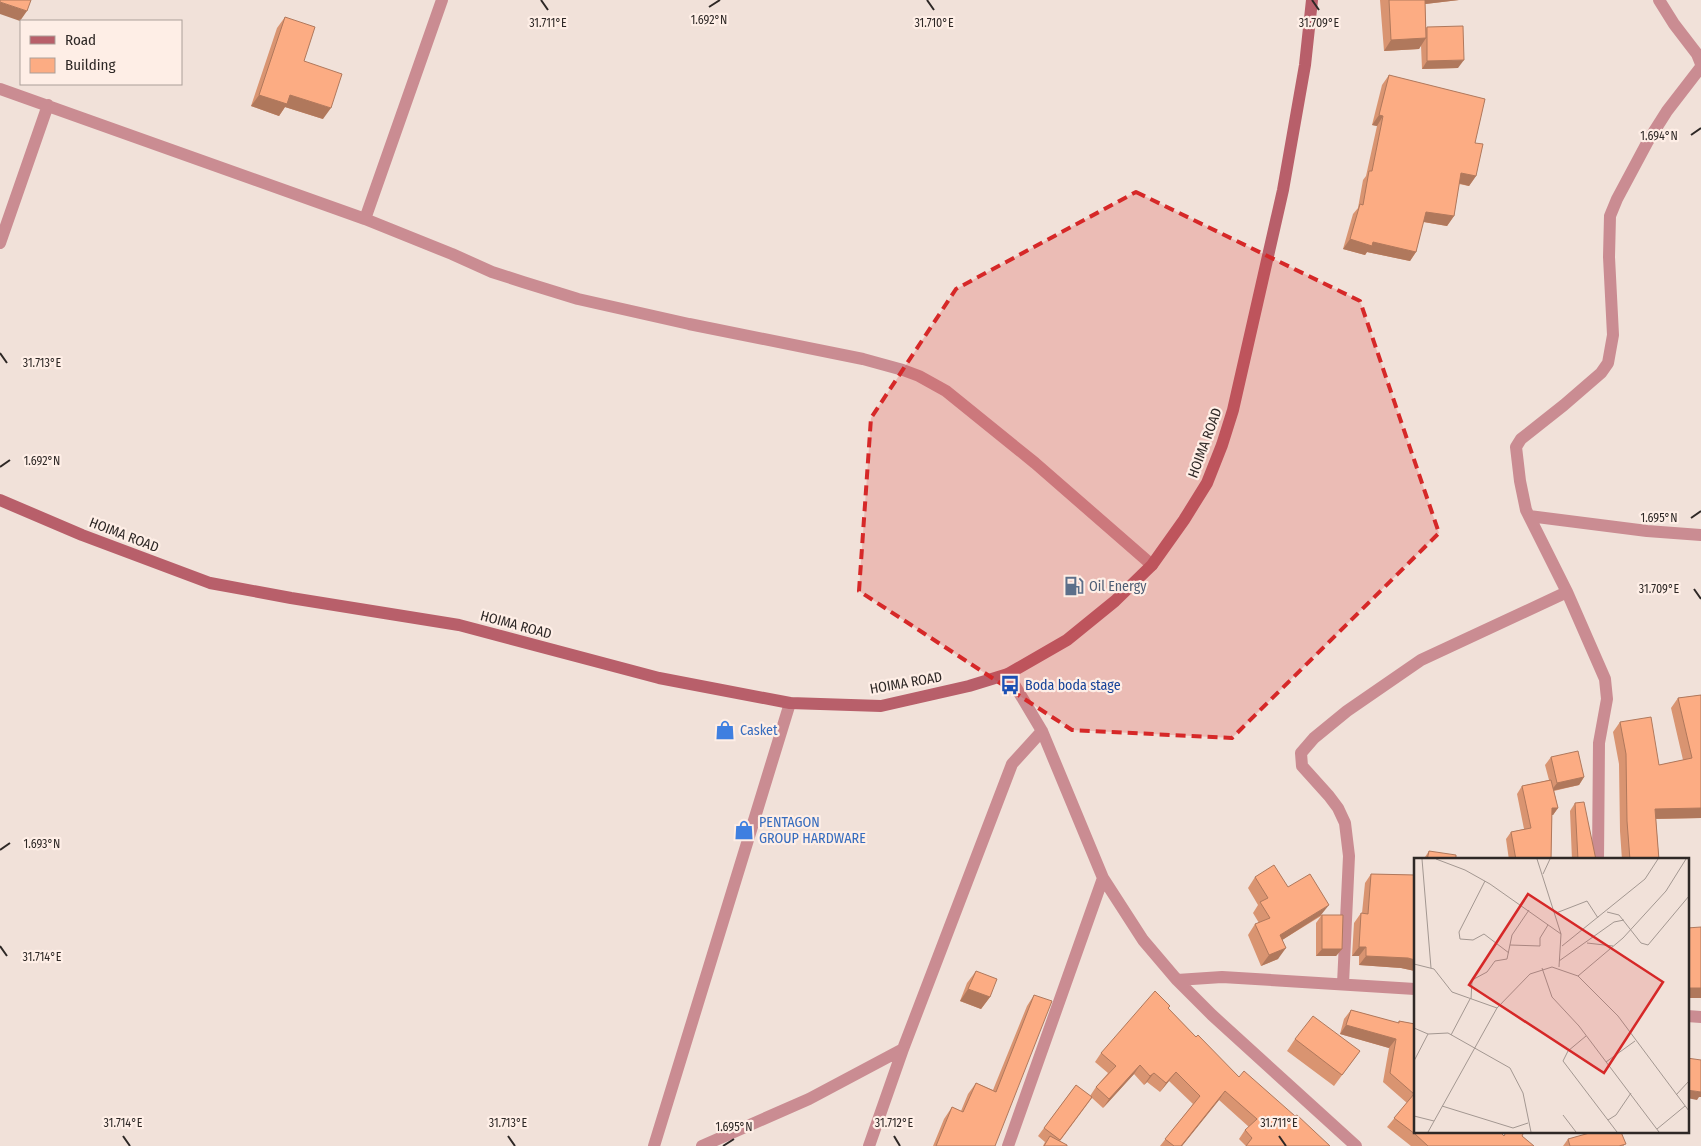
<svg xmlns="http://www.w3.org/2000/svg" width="1701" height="1146" viewBox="0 0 1701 1146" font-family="'Fira Sans Condensed',sans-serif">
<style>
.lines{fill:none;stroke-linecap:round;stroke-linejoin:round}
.street{stroke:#ca8c92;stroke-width:12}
.secondary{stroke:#b85f6a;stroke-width:12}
.wall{fill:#d99471}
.shaded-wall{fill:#b0785c}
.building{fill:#fcac83;stroke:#b0785c}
.marked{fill:#d62828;fill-opacity:0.2;stroke:#d62828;stroke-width:4;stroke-dasharray:10 6;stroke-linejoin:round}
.ticks{fill:none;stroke:#2e2826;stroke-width:2}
.labels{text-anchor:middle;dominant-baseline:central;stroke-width:4.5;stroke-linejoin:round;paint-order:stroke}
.street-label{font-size:14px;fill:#2e2826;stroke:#feeee6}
.service-label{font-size:14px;fill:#4e5e75;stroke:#feeee6;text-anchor:start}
.transit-label{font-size:14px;fill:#164399;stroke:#feeee6;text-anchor:start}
.shop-label{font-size:14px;fill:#366cbe;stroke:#feeee6;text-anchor:start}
.inset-road{fill:none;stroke:#a39791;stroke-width:1}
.view{fill:#d62828;fill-opacity:0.15;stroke:#d62828;stroke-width:2.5}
.inset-edge{fill:none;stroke:#2e2826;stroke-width:2.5}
.ticks-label{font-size:12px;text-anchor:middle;fill:#2e2826;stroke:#feeee6;stroke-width:4.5;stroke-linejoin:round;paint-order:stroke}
</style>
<rect width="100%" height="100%" fill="#f1e1d9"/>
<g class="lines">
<path class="street" d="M1659,0l15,24 23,30 4,10
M0,89l365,130 87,35 40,18 31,10 55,17 111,25 174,35 40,11 16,6 27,15 89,72 117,102
M365,219l77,-219
M0,243l48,-138
M1529,516l118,15 54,4
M1008,674l34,57 61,147 40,62 34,40 35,35 144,131
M1598,860l1,-117 8,-44 -2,-20 -38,-87 -41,-82 -6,-29 -4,-34 5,-8 43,-34 37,-32 7,-10 5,-28 -4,-78 1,-41 7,-17 31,-58 19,-30 34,-44
M1177,980l45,-3 193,12
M1343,984l6,-128 -4,-33 -7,-15 -9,-12 -27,-30 -1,-13 13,-15 33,-27 74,-51 146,-68
M1687,1016l14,1
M654,1146l136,-443
M702,1146l107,-47 94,-50
M869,1146l34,-97 109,-285 30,-33
M1008,1146l95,-268"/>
<path class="secondary" d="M0,500l82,35 128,48 81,15 168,27 200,53 131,25 91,3 88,-20 39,-12 59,-34 48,-39 37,-36 32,-45 23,-37 15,-38 11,-35 50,-220 22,-125 7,-65"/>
</g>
<path class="wall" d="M1380,0h79l-34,4 1,24 1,-1 31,41 -36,1 -1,-24 -2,4 -35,2z
M285,17l19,44 19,58 -38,-12 -6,9 -28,-10 26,-78z
M1389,75l86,68 1,33 -7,10 -10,-2 -5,32 -7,10 -24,-4 -7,30 -6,9 -43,-9 -2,3 -22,-6 10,-35 5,-6 5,-28 3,-4 11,-50 -5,-1 10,-40z
M1701,695v123l-45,1 3,41h-37l-2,-29 -1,-67 -6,-32 7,-10 39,43 24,-5 -12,-52 7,-10z
M1551,757l33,20 -5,8 -25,6 4,17 -5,7h-1l-1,45h-42l-3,-21 5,-7 13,-3 -7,-35 5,-8 27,-6 -4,-15z
M1575,803l21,57h-24l-2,-49z
M1429,851l27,9h-33z
M1371,874l44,1v96l-14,-3 -42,-3v-9h-7l2,-33 7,-10h1l3,-30z
M1255,877l33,10 34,28 20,34 -6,7h-20v-33l5,-7 -39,24 -4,19 -17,7 -13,-31 7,-11 4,-1 -6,-10 5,-8 -10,-17z
M976,971l14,26 -9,12 -21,-8 7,-18z
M1034,995l-39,151h-62l11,-27 8,-12 9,4 7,-17 8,-11 17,7 34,-84z
M1168,1008l28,29 43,40 56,39 -49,30 -7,-7 6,-9 4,-3 -30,-27 -37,46h-22l33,-42 -24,-23 -9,11 -13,-10 -3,3 -10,-11 -31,34 -11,-10 -32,43 7,5h-24l2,-4 -7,-6 38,-51 14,11 6,-9 12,-14 -13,-11 6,-9z
M1351,1010l47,13 1,-2 16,3v108l107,4 12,10h-123l-24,-19 20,-24 -24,-21 6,-34 -49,-14 4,-15z
M1295,1039l65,12 -26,35 -47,-35z
M1622,1134l2,12h-61l5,-7z"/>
<path class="shaded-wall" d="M1420,0h39l-42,5z
M0,2l27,9 -7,10 -20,-7z
M1426,38l-7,11 -35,2 7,-11z
M1464,60l-6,8 -36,1 5,-8z
M259,95h31l41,13 -8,11 -38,-12 -6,9 -28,-10z
M1379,115l4,1 -6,10 -5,-1z
M1461,173l15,3 -7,10 -15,-4z
M1426,212l28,4 -7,10 -28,-5z
M1350,239l23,3 43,10 -6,9 -43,-9 -2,3 -22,-6z
M1584,777l-5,8 -28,6 6,-8z
M1552,808h6l-5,7h-6z
M1701,808v10l-53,1 7,-10z
M1329,905l-8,10 -48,31 7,-11z
M1359,947h7l-7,9h-7z
M1286,948l-8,11 -17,7 8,-11z
M1322,949h20l-6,7h-20z
M1366,956l42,2 7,2v11l-14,-3 -42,-3z
M1687,988h14v10h-14z
M968,989l22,8 -9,12 -21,-8z
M1346,1025l50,14 -7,9 -49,-14z
M1140,1065l-6,9 -31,34 6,-9z
M1176,1072l-7,9 -9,11 6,-9z
M1154,1073l-7,9 -3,3 6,-9z
M1687,1090l14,2v5h-2l-2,3 -10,-2z
M1225,1091l-6,9 -37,46h-1z"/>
<path class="building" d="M0,0h31l-4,11 -27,-9z
M1389,0h36l1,38 -35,2z
M285,17l30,10 -11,34 38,13 -11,34 -41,-13 -3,9 -28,-9z
M1463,26l1,34 -37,1v-34z
M1389,75l96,24 -10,44 8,1 -7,32 -15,-3 -7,43 -28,-4 -10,40 -43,-10 -1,4 -22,-7 10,-35 3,1 6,-34h3l11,-55 -4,-1z
M1701,695v113l-46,1 4,51h-29l-3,-39 -1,-67 -6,-32 31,-5 8,48 33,-7 -14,-60z
M1578,751l6,26 -27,6 -6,-26z
M1551,780l7,28h-6l-1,52h-35l-5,-28 20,-4 -9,-42z
M1584,802l12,58h-18l-3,-57z
M1429,851l27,4v5h-29z
M1274,865l14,22 22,-13 19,31 -49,30 6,13 -17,7 -14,-31 15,-6 -10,-16 8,-4 -13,-21z
M1371,874l44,1v85l-7,-2 -42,-2v-9h-7l2,-34 7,1z
M1322,915h21l-1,34h-20z
M1701,927v61h-14v-60z
M976,971l21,8 -7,18 -22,-8z
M1155,991l15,15 -2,2 28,29 2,-2 41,42 5,-6 51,45 2,-1 33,31h-84l6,-8 -7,-8 12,-11 -32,-28 -44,55h-7l-9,-7 35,-43 -24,-24 -10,11 -12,-10 -4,3 -10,-11 -31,34 -13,-12 20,-21 -15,-13z
M1034,995l18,6 -57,145h-59l16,-39 11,5 13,-29 20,9z
M1351,1010l48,13v-2l16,3v108h85l4,4 2,-4h18l-2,4 12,10h-106l-13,-12 -21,-16 20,-24 -24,-21 6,-34 -50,-14z
M1313,1016l47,35 -18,24 -47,-36z
M1687,1058l14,2v32l-14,-2z
M1076,1085l16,12 -32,43 -16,-12z
M1593,1132h28l5,12 -7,2h-49l-2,-7z
M1050,1136l17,9v1h-23z"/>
<path class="marked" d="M1136,192l224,109 79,232 -207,205 -160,-8 -213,-139 12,-173 85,-129z"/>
<path class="ticks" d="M541,0l7,10M927,0l7,10M1312,0l7,10M709,7l11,-7M1691,135l10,-7M0,353l7,10M0,467l10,-7M1691,518l10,-7M1694,589l7,10M0,850l10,-7M0,946l7,10M123,1136l7,10M508,1136l7,10M894,1136l6,10M1279,1136l7,10M723,1146l11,-7"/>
<defs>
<symbol id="fuel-bare" viewBox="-9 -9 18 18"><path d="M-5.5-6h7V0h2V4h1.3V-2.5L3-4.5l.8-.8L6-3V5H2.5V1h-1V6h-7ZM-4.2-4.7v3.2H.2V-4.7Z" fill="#5c6f8a" stroke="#feeee6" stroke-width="2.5" paint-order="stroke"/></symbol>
<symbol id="bus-bare" viewBox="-9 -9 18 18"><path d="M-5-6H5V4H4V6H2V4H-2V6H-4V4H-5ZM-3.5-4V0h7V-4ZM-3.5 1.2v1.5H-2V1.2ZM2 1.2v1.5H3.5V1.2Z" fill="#1a4fb4" stroke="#feeee6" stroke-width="2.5" paint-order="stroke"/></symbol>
<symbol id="shop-bare" viewBox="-9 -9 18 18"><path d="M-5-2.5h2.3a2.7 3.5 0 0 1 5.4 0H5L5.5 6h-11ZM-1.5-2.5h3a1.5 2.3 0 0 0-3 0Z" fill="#3f7fe0" stroke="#feeee6" stroke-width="2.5" paint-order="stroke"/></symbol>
</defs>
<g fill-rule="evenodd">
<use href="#fuel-bare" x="1060" y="572" width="28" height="28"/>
<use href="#bus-bare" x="996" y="671" width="28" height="28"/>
<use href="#shop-bare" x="711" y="716" width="28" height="28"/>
<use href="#shop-bare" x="730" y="816" width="28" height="28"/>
</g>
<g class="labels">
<g class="street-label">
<text transform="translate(1205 443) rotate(-70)">HOIMA ROAD</text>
<text transform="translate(124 535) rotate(21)">HOIMA ROAD</text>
<text transform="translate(516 625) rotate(15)">HOIMA ROAD</text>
<text transform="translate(906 683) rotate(-10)">HOIMA ROAD</text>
</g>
<g class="service-label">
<text x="1089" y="586">Oil Energy</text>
</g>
<g class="transit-label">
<text x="1025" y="685">Boda boda stage</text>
</g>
<g class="shop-label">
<text x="740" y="730">Casket</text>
<text x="759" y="822">PENTAGON<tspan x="759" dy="16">GROUP HARDWARE</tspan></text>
</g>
</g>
<g transform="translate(1414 858)">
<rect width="275" height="275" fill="#f1e1d9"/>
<path class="inset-road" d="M8,1l9,109M22,1l29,11 25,14 71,50M123,1l24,75 -2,33M129,16l7,-15M71,23l-26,51 1,7 13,1 11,-6 25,19M193,54l12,3 22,28 7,2 41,-49M142,55l31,-12 11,17M173,85l26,3M96,87l30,1v-8l8,-13M148,88l83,-67 13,-20M145,103l55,-39 10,-2M0,106l20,5 18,23 45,16M128,110l10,29 27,29 80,106M164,118l45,-38 43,-47 20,-32M57,141l1,-19 15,-8 8,-11 12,-2 5,-24 17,-25M0,170l14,6 20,-1 62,35 13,25 8,39M37,177l19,-36M172,178l-18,15 -5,10 54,71M0,203l14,-27M192,204l29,-21M262,237l13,-14M28,248l71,22 15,-5M149,257l13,17M0,258l20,5M194,262l8,-5 15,-22M243,271l28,-23M14,274l69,-124 33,-34 22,-7 26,9 40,40 71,95"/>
<path class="view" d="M114,36l135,88 -59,91 -135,-88z"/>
<rect width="275" height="275" class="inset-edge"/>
</g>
<g class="ticks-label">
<text x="709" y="24">1.692°N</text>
<text x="548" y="27">31.711°E</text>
<text x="934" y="27">31.710°E</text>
<text x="1319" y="27">31.709°E</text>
<text x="1659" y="140">1.694°N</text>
<text x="42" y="367">31.713°E</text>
<text x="42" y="465">1.692°N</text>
<text x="1659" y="522">1.695°N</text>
<text x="1659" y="593">31.709°E</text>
<text x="42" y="848">1.693°N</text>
<text x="42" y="961">31.714°E</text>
<text x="123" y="1127">31.714°E</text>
<text x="508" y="1127">31.713°E</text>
<text x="894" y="1127">31.712°E</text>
<text x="1279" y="1127">31.711°E</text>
<text x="734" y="1131">1.695°N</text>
</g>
<rect x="20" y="20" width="162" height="65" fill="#feeee6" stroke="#ab9f99"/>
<rect x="30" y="36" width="25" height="8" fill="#b85f6a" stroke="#ab9f99"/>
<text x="65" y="45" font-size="15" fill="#2e2826">Road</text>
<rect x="30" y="58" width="25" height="15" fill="#fcac83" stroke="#ab9f99"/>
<text x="65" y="70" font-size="15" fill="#2e2826">Building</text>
</svg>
